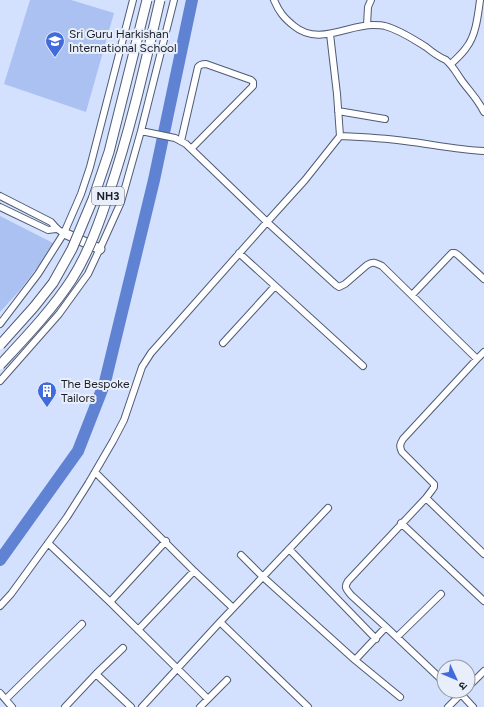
<svg xmlns="http://www.w3.org/2000/svg" width="484" height="707" viewBox="0 0 484 707" font-family="Figtree,'Noto Sans Devanagari',sans-serif">
<style>
.green{fill:#abc1f2}
.lines{fill:none;stroke-linecap:round;stroke-linejoin:round}
.river{stroke:#6082d3;stroke-width:12}
.minor-casing{stroke:#505b74;stroke-width:8}
.highway-casing{stroke:#505b74;stroke-width:11}
.minor{stroke:#fff;stroke-width:6}
.highway{stroke:#fff;stroke-width:9}
.highway-bridge-casing{stroke:#505b74;stroke-width:11;stroke-linecap:butt}
.highway-bridge{stroke:#fff;stroke-width:9}
.labels{text-anchor:middle;dominant-baseline:central;stroke-width:4;stroke-linejoin:round;paint-order:stroke}
.shield{fill:#e8eefa;stroke:#585d68;stroke-width:1}
.shield-label{font-size:11px;font-weight:bold;fill:#1b1f2a}
.poi-label{font-size:12px;fill:#1b1f2a;stroke:#e8eefa;text-anchor:start}
</style>
<rect width="100%" height="100%" fill="#d3e1fe"/>
<path class="green" d="M30,0h41l43,13 -28,99 -82,-28z
M0,216l55,28 -35,46 -20,22z"/>
<g class="lines">
<path class="river" d="M0,560l78,-109 27,-69 49,-202 38,-180"/>
<defs>
<path id="minor" d="M274,0c5,12 10,18 20,26 24,20 53,-1 79,-1 4,0 9,0 12,1 15,4 28,13 41,21 6,5 13,10 20,13 8,7 10,13 16,21 8,11 15,17 22,31
M367,25l1,-18 3,-7
M330,34l7,60 3,42
M451,64c5,-5 11,-10 15,-16 10,-12 12,-33 14,-48
M338,111l47,8
M141,131l34,7 11,6 81,78 69,63 3,2 6,-3 22,-19c6,-4 9,-2 15,1l95,93 7,-7
M181,141l17,-74c2,-3 5,-3 8,-3l45,16 2,2v4l-62,63
M0,196l51,26c6,6 4,7 13,11
M0,207l48,23 8,-1
M239,253l124,113
M412,295l40,-42h3l3,2 26,24
M0,324l38,-50 26,-41 17,-39 9,-27 8,-31 35,-136
M223,343l52,-57
M0,381l59,-67 29,-40 15,-32 18,-40 20,-71 33,-131
M95,472l99,99 39,37
M426,498l58,56
M401,523l83,78
M48,543l62,59 98,97
M289,549l87,90
M241,555l22,22 92,83 31,-33 -35,-32c-5,-6 -7,-8 -3,-14l78,-83 6,-8 2,-3v-3l-32,-32c-3,-6 -2,-8 1,-13l74,-80
M110,602l56,-61
M0,606l11,-12 56,-77 21,-33 25,-43 11,-21 18,-53 9,-14 116,-131 38,-42 35,-44c22,1 43,2 65,5 26,3 52,9 79,10
M220,622l88,85
M386,627l58,55
M138,630l56,-59
M397,637l44,-43
M355,660l45,37
M96,674l35,33
M468,687l16,-16
M0,693l12,14
M461,694l12,13
M6,699l76,-75
M65,707l31,-33 27,-26
M142,707l78,-85 108,-114
M200,707l27,-27
M448,707l16,-16"/>
<path id="highway" d="M64,233l36,16"/>
</defs>
<use href="#minor" class="minor-casing"/>
<use href="#highway" class="highway-casing"/>
<use href="#minor" class="minor"/>
<use href="#highway" class="highway"/>
<defs>
<path id="highway-bridge" d="M0,345l34,-38 19,-24 19,-34 21,-50 16,-47 38,-152
M0,365c25,-27 52,-55 72,-86 17,-27 28,-58 38,-89 21,-62 35,-126 50,-190"/>
</defs>
<use href="#highway-bridge" class="highway-bridge-casing"/>
<use href="#highway-bridge" class="highway-bridge"/>
</g>
<defs>
<symbol id="school-pin" viewBox="-11 -11 22 30"><path d="M0 17L-7.5 6A9.5 9.5 0 1 1 7.5 6Z" fill="#416bdd" stroke="#e8eefa"/><path d="M0-5L7-2L0 1L-7-2ZM-4 1L0 2.5L4 1V4Q0 6-4 4Z" fill="#fff"/></symbol>
<symbol id="building-pin" viewBox="-11 -11 22 30"><path d="M0 17L-7.5 6A9.5 9.5 0 1 1 7.5 6Z" fill="#416bdd" stroke="#e8eefa"/><path d="M-4-6H4V6H1V3H-1V6H-4ZM-2.5-4.3h1.7v1.8h-1.7ZM.8-4.3h1.7v1.8H.8ZM-2.5-1h1.7V.8h-1.7ZM.8-1h1.7V.8H.8Z" fill="#fff"/></symbol>
</defs>
<g fill-rule="evenodd">
<use href="#school-pin" x="44" y="30" width="22" height="30"/>
<use href="#building-pin" x="36" y="380" width="22" height="30"/>
</g>
<g class="labels">
<rect class="shield" x="92" y="187" width="32" height="18" rx="3"/>
<g class="shield-label">
<text x="108" y="196">NH3</text>
</g>
<g class="poi-label">
<text x="69" y="34">Sri Guru Harkishan<tspan x="69" dy="14">International School</tspan></text>
<text x="61" y="384">The Bespoke<tspan x="61" dy="14">Tailors</tspan></text>
</g>
</g>
<g transform="translate(456 679) rotate(134)"><circle r="19" fill="#e8eefa" stroke="#969ba7"/>
<path d="M0-3L7 15L0 10L-7 15Z" fill="#416bdd"/>
<text y="-6" font-size="11" font-weight="bold" text-anchor="middle" fill="#1b1f2a">उ</text>
</g>
</svg>
